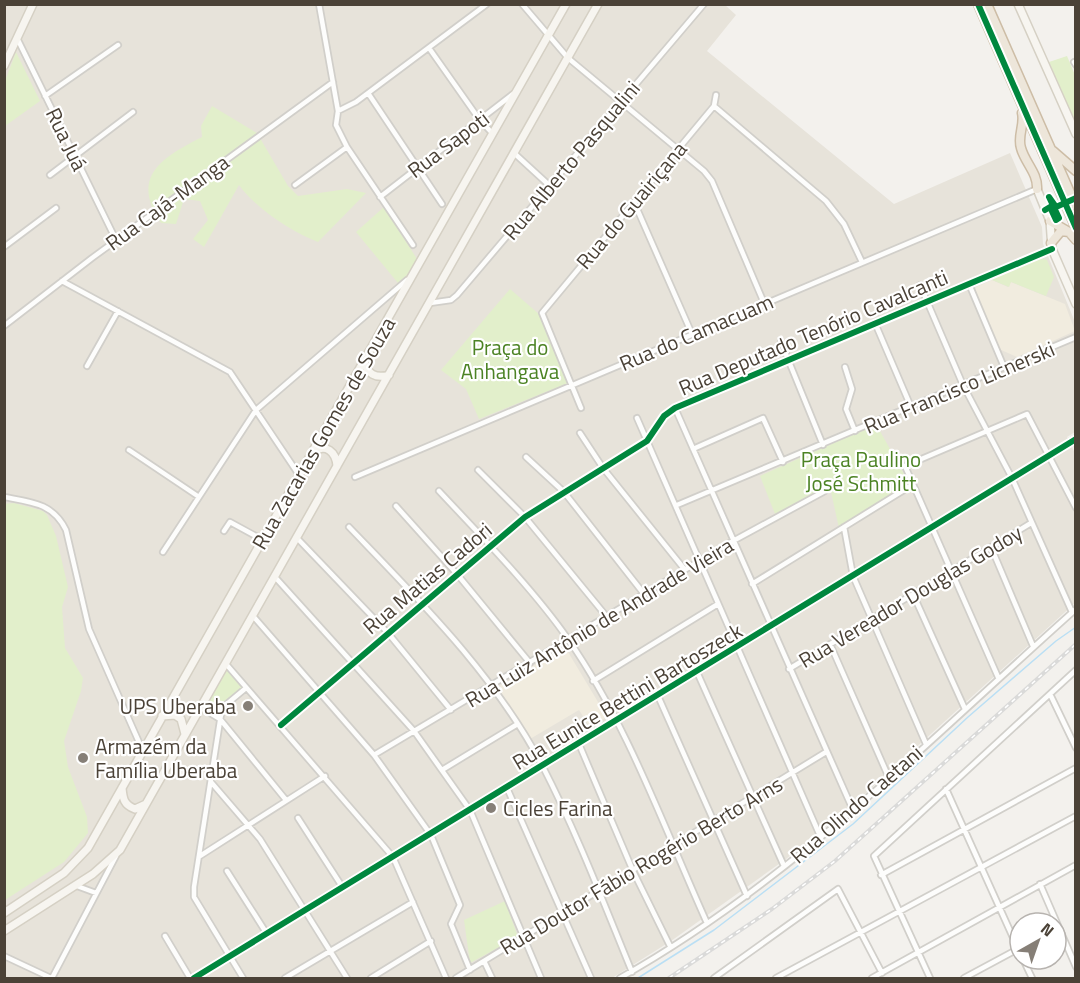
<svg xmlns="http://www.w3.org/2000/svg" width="1080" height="983" viewBox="0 0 1080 983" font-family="'Titillium Web',sans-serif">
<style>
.residential{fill:#e7e3da}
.education{fill:#f1ecdf}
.green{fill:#e2efcb}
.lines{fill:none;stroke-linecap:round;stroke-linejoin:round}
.stream{stroke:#badff4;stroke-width:1.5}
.street-casing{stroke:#d1cfca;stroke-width:8}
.secondary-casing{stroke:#d5d0c4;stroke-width:10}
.highway-casing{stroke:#cdbda6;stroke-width:11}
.street{stroke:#fdfdfc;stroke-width:4.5}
.secondary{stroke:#f7f5f0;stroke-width:7}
.highway{stroke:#ede6da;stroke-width:8}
.rail-casing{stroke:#dadad9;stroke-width:4}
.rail{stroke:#fff;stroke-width:1.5;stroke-dasharray:4.5;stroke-linecap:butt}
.cycleway-casing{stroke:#fff;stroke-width:10}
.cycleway{stroke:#00873e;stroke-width:6}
.poi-dot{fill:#867f77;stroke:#fff;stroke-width:2}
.labels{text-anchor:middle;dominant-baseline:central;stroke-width:4.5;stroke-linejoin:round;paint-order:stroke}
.street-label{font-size:21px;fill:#4b4237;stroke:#fff}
.park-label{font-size:21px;fill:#4c8324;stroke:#fff}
.poi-label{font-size:21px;fill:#4b4237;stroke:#fff;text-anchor:start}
</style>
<rect width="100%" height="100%" fill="#f3f1ed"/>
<path class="residential" d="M5,5h720l11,10 -29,36 187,153 116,-51 32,74 1,17 32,78v110l-8,5 9,18 -1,148 -220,200 -69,56 -115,82 -59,37h-607z"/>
<path class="education" d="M992,280l16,7 3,-5 54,22 10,27 -58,26 -18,-8 -25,-58 2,-4z
M565,647l42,70 -17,10 -11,-17 -49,29 -34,-51z"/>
<path class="green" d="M16,52l24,49 -35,25v-45z
M1067,56l8,19v47l-26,-60z
M212,106l45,27 31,53 10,10 49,-7 19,4 -48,49c-26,-10 -63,-34 -79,-57l-35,62 -11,-8 15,-19 -8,-19 -16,-2 -8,25 -15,-1c-31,-46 0,-65 41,-86l-1,-11z
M384,207l33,52 -7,15 -12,9 -42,-51z
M1037,258l10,2 7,17 -8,19 -35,-14 -2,5 -17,-7z
M510,289l30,26 28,68 -89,36 -13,-30 -25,-19z
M876,424l33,59 -70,45 -8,-36 -8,-4 -48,26 -15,-38z
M14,503l29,8 4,4 9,21 12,51 -6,20 3,41 18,30 -2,13 -17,50 4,26 19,50 1,16 -24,29 -59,38 -1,-396z
M228,669l14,18 -27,22 -6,-1 -2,-4z
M505,901l13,36 -48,26 -6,-43z"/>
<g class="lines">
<path class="stream" d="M638,978l76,-48 139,-106 115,-107 88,-76 20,-14"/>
<defs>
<path id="street" d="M319,4l19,107 -2,14 11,22 66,98
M522,4l46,54 136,113 8,10 52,122
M17,38l99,202
M429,48l50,71 14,15
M1074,62l2,3
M368,93l74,111
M45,96l73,-51
M714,106l112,95 18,23 18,38
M338,111l18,-9 131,-98
M514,153l36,33
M50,175l83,-63
M295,185l52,-38
M380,197l133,-103
M634,202l58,132
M4,247l52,-39
M62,281l168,91 69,103
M969,284l35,83
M920,285l43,100 49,93 60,134
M430,303l21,-3 6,-5 247,-291
M875,323l36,84
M4,326l88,-68 241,-176
M781,342l42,103
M87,366l31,-55
M845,367l7,22 -6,20 9,22
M581,408l-39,-95 172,-207 2,-11
M675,408l178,402
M637,418l184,420
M580,433l23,35 82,102
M693,449l70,-31 20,44
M129,450l70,47
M526,457l38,35 80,102
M478,470l47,47 82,100
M355,477l682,-288
M439,491c43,46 94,98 129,148 60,86 96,189 139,284
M4,497c27,5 49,6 62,33l23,99 53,120
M677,505l399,-168
M396,506l61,68 73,89
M349,527c70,73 147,149 194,240 34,66 61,137 89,205
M844,527l9,49 73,168
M224,531l6,-9 33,18
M297,538l91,95 63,77
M991,547l42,99
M163,552l93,-142 151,-130
M275,577l139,154 56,79 71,168
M752,584l160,-99
M913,594l52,115
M253,616l121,139 57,80 29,70 -9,19 19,46
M830,644l59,134
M226,664l167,193 53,121
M789,669l242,-146
M697,672l87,194
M998,677l-93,-211 122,-52 49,94
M593,681l125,-77
M1050,694l26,54
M658,696l89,200
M200,707l20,12 66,81
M281,725l244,-208 122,-76 17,-25 11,-8 377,-159
M579,744l54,127 37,75
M374,755l359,-214 92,-50
M442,770l74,-45
M211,782l49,57 87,139
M507,788l84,190
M946,789l74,164
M298,818l45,70
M200,856l125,-80
M227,871l40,63
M881,875l195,-107
M1040,884l36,83
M77,886l19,7
M165,936l25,42
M4,956l47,22
M1023,959l9,19
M484,961l8,17
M52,978l64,-122
M243,978l-49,-81v-10l28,-179 24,-20
M285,978l128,-76
M371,978l60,-37
M456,978l370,-226
M620,978c171,-96 310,-239 456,-369
M714,978l124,-89 44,84
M776,978l300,-162
M872,978l204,-113
M930,978l-56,-122 202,-186
M964,978l54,-29"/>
<path id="secondary" d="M1018,4l58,130
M4,66l29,-62
M1037,189l13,32 2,28 24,55
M364,360c2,14 12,19 25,15
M313,452c13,-9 23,0 24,14
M162,716l13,-1 6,4 4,15
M122,788c1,11 2,17 13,21l11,-5
M4,913l60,-40 24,-25 478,-844
M4,931l89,-57 27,-24 478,-846
M194,978l882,-539"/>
<path id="highway" d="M978,4l98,224
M987,4l89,202
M1022,113c3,12 -5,23 -1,35 4,15 17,25 16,41
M1053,151l23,20
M1050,221l19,11 7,8
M1051,243l10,-12 8,1"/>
</defs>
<use href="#street" class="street-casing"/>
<use href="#secondary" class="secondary-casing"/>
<use href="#highway" class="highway-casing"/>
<use href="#street" class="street"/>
<use href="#secondary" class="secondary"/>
<use href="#highway" class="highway"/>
<defs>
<path id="rail" d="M669,978l103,-69 63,-48 241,-217"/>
</defs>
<use href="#rail" class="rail-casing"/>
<use href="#rail" class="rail"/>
<defs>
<path id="cycleway" d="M978,4l98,224
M1045,210l5,-3 6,13 3,-2 -10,-21 7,10 20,-9
M281,725l244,-208 122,-76 17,-25 11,-8 377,-159
M194,978l882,-539"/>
</defs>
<use href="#cycleway" class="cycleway-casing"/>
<use href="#cycleway" class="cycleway"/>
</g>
<g class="poi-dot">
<circle cx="248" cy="706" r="6"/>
<circle cx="83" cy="758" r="6"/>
<circle cx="491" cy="808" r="6"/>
</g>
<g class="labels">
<g class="street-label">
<text transform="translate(67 139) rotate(64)">Rua Juá</text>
<text transform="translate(448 144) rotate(-37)">Rua Sapoti</text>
<text transform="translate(571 160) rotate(-50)">Rua Alberto Pasqualini</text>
<text transform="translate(167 202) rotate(-36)">Rua Cajá-Manga</text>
<text transform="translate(631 205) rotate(-50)">Rua do Guairiçana</text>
<text transform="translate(696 332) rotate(-23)">Rua do Camacuam</text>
<text transform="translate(813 332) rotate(-23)">Rua Deputado Tenório Cavalcanti</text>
<text transform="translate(959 387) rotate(-23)">Rua Francisco Licnerski</text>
<text transform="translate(323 433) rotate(-60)">Rua Zacarias Gomes de Souza</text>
<text transform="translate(427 578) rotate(-40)">Rua Matias Cadori</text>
<text transform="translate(910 596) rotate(-31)">Rua Vereador Douglas Godoy</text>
<text transform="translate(599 622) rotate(-31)">Rua Luiz Antônio de Andrade Vieira</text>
<text transform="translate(627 696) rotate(-31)">Rua Eunice Bettini Bartoszeck</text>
<text transform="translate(856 804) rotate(-41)">Rua Olindo Caetani</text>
<text transform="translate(641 865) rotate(-31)">Rua Doutor Fábio Rogério Berto Arns</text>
</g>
<g class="park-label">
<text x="510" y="347">Praça do<tspan x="510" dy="24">Anhangava</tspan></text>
<text x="861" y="459">Praça Paulino<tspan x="861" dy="24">José Schmitt</tspan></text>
</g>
<g class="poi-label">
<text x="236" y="706" text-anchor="end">UPS Uberaba</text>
<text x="95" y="746">Armazém da<tspan x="95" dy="24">Família Uberaba</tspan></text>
<text x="503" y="808">Cicles Farina</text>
</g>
</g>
<rect width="1080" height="983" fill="none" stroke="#4b4237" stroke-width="12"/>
<g transform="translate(1038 941) rotate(40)"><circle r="28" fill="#ffffff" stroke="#b7b3af" stroke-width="1.5"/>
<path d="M0-4.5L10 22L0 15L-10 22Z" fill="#867f77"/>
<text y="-9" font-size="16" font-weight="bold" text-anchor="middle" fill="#4b4237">N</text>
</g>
</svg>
